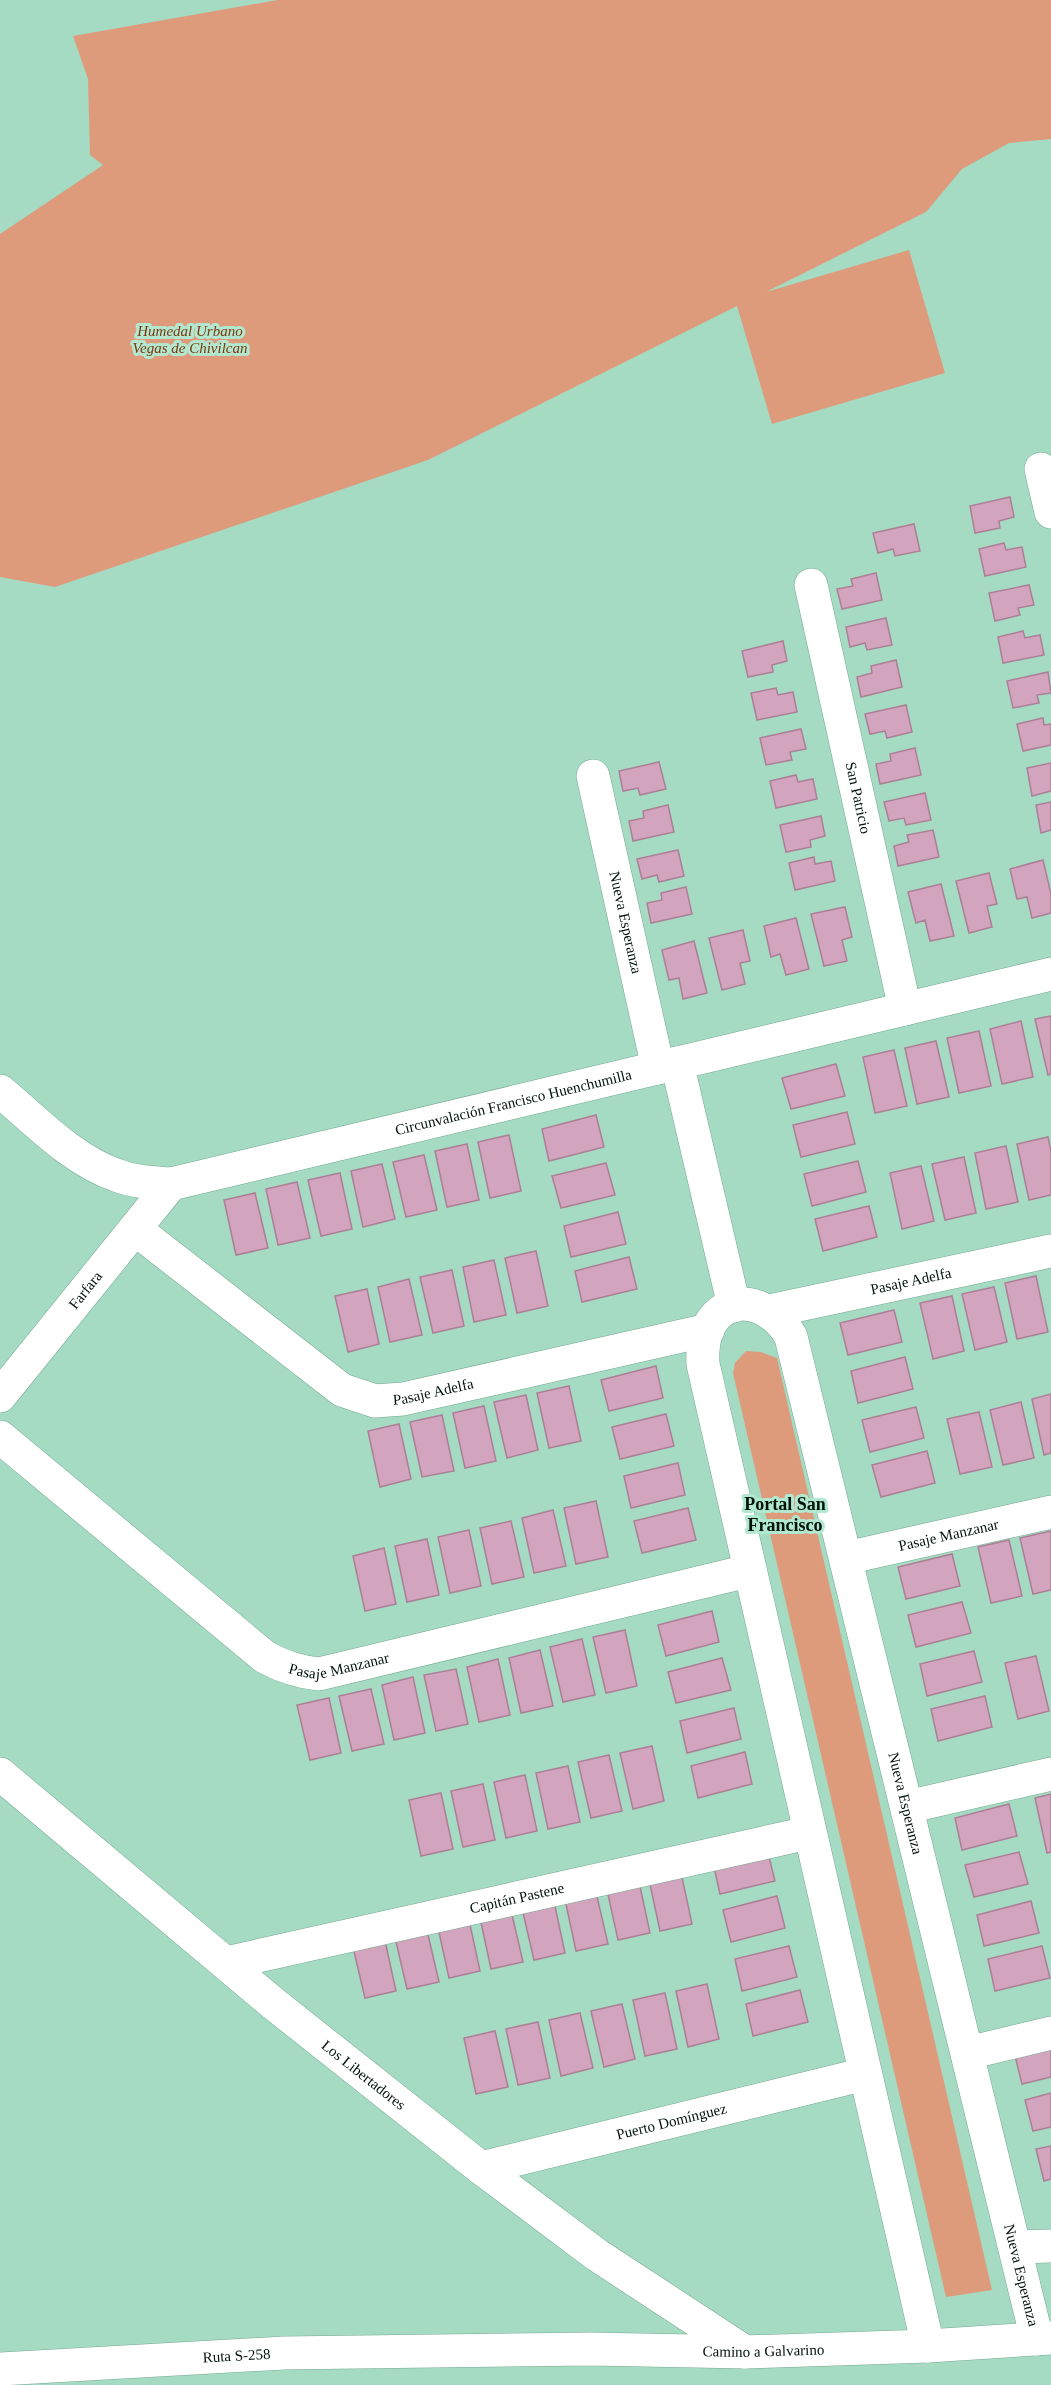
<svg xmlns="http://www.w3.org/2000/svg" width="1051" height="2385" viewBox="0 0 1051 2385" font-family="Georgia,serif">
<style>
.green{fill:#dd9b7c}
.building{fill:#d3a4bd;stroke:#ac7f97;stroke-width:1.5}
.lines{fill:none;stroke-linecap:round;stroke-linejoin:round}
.minor-casing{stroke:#75a992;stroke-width:34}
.tertiary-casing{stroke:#75a992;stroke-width:34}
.minor{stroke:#fff;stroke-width:33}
.tertiary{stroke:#fff;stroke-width:33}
.labels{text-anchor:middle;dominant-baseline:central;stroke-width:6;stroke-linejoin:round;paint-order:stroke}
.park-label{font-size:15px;font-style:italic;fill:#7d360d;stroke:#b2e8d0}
.street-label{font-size:15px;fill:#01130b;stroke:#b2e8d0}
.quarter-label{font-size:18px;font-weight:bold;fill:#01130b;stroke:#b2e8d0}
</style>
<rect width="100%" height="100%" fill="#a5dac3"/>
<path class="green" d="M278,0h773v139l-42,4 -47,26 -36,43 -160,80 143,-42 36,123 -173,51 -35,-118 -309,154 -373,127 -55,-10v-343l103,-69 -13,-10 -2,-76 -15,-43z
M746,1351l15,1 16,6 215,932 -46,7 -213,-924 2,-10z"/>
<path class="building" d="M1010,497l4,20 -15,4 1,7 -25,5 -5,-27z
M914,524l6,27 -25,5 -2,-7 -15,4 -5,-20z
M1004,543l2,7 16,-3 4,20 -41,9 -6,-27z
M876,573l6,27 -40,9 -5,-20 16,-3 -2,-7z
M1029,585l5,20 -16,3 2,7 -25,6 -6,-28z
M886,618l6,27 -25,5 -2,-7 -15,4 -4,-20z
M1023,631l2,7 15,-3 4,20 -41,8 -5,-26z
M783,641l4,20 -15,4 1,7 -25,5 -6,-26z
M896,660l6,27 -41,10 -4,-20 15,-4 -1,-7z
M1048,672l3,21 -14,2 2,8 -26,5 -6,-27z
M776,688l2,7 15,-3 4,20 -40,8 -6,-27z
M906,705l6,27 -25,6 -2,-7 -15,3 -5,-20z
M1043,718l1,7 7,-1v21l-28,6 -6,-27z
M801,729l5,20 -16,3 2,8 -26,5 -6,-27z
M915,748l6,27 -41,9 -4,-20 15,-3 -1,-7z
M659,762l7,27 -26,6 -2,-7 -15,3 -4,-20z
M1051,763v28l-19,5 -5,-28z
M796,775l2,7 15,-3 4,20 -41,9 -6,-27z
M925,793l6,27 -25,5 -2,-7 -15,3 -5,-19z
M1051,802v28l-10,3 -5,-28z
M668,805l6,27 -41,9 -4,-20 15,-3 -1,-7z
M821,816l4,20 -15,4 1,7 -25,5 -6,-27z
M933,830l6,27 -41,9 -4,-20 15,-4 -2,-7z
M678,850l6,26 -25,6 -2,-7 -15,4 -5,-20z
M814,857l1,7 16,-3 4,20 -40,9 -6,-27z
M1043,860l8,34v19l-19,5 -5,-21 -10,2 -7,-30z
M989,873l8,31 -10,2 5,21 -23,6 -13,-52z
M941,884l13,52 -24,5 -5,-21 -9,3 -8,-31z
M686,887l6,27 -41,9 -4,-20 15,-3 -1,-7z
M845,907l7,30 -10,3 5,21 -23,5 -13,-52z
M796,918l13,51 -23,6 -6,-21 -9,3 -7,-31z
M743,930l7,31 -10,2 5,21 -23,6 -13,-52z
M694,941l13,52 -24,6 -4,-21 -10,2 -7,-30z
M1051,1016v58l-3,1 -13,-56z
M1021,1021l12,56 -31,7 -12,-55z
M979,1031l12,55 -32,7 -12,-55z
M936,1041l13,56 -32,7 -12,-56z
M894,1050l13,56 -32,7 -12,-56z
M836,1064l9,32 -54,13 -9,-31z
M847,1112l8,32 -54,13 -8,-32z
M596,1115l8,32 -55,14 -7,-32z
M509,1135l12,56 -31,7 -12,-56z
M1048,1137l3,14v44l-22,5 -12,-56z
M467,1144l12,56 -32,7 -12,-56z
M1006,1146l12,56 -32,7 -11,-56z
M424,1155l13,55 -31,7 -13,-55z
M964,1157l12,56 -31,7 -13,-56z
M858,1161l8,31 -54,14 -8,-32z
M606,1163l9,32 -54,13 -9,-32z
M382,1164l13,55 -32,8 -12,-56z
M921,1166l13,55 -32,8 -12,-56z
M340,1173l12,56 -31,7 -13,-56z
M297,1182l13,56 -32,7 -12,-56z
M255,1193l13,55 -32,7 -12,-55z
M869,1206l8,31 -54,14 -8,-32z
M618,1212l8,32 -55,13 -7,-31z
M536,1251l12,55 -31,7 -12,-55z
M629,1257l8,32 -55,13 -7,-31z
M494,1260l12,55 -32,7 -11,-55z
M452,1270l12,56 -31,7 -13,-56z
M1036,1276l12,56 -31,7 -12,-56z
M409,1279l13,56 -32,7 -12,-55z
M994,1287l13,55 -32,8 -13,-56z
M367,1289l12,55 -31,8 -13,-56z
M952,1296l12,55 -31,8 -13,-56z
M894,1310l8,32 -54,13 -8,-32z
M905,1357l8,32 -55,14 -7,-32z
M656,1366l7,32 -54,13 -8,-31z
M569,1386l12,55 -32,7 -12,-55z
M1051,1394v59l-7,2 -12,-56z
M526,1395l12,55 -31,8 -13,-56z
M1021,1402l13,56 -31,7 -13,-55z
M484,1406l12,55 -31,7 -12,-55z
M916,1407l8,31 -54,14 -8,-32z
M979,1412l13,55 -32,7 -13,-55z
M666,1414l8,32 -54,13 -8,-32z
M442,1415l12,56 -32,6 -12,-55z
M399,1424l12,55 -31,8 -12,-56z
M927,1451l8,32 -54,14 -9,-32z
M678,1463l7,32 -54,13 -7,-32z
M596,1501l12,56 -32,7 -12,-56z
M688,1508l8,32 -54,13 -8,-32z
M553,1510l13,56 -32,7 -12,-55z
M511,1521l13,56 -32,7 -12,-56z
M469,1530l12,56 -31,7 -12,-56z
M1051,1531v59l-18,4 -13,-56z
M427,1539l12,56 -32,7 -12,-56z
M1009,1540l13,56 -31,7 -13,-56z
M384,1548l12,56 -31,7 -12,-55z
M952,1554l8,32 -54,13 -8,-32z
M962,1602l9,31 -55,14 -8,-32z
M712,1611l7,31 -53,14 -8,-31z
M625,1630l12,56 -31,7 -13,-56z
M582,1639l13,56 -32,7 -13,-55z
M540,1650l13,56 -32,7 -12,-55z
M974,1651l8,31 -55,14 -7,-32z
M1036,1656l13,55 -31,8 -13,-56z
M722,1658l9,32 -55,13 -8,-31z
M498,1659l12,56 -31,7 -12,-55z
M456,1669l12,55 -32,7 -12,-56z
M413,1677l12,56 -31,7 -12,-55z
M371,1689l13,55 -32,7 -13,-55z
M985,1696l7,31 -54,14 -7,-32z
M329,1698l12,55 -31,7 -13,-55z
M734,1708l7,31 -54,14 -7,-32z
M652,1746l12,55 -31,8 -13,-56z
M745,1752l7,32 -54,14 -7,-32z
M609,1755l13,56 -31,7 -13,-56z
M568,1766l12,56 -32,7 -12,-56z
M525,1775l12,56 -31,7 -12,-56z
M483,1784l12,56 -32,7 -12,-56z
M441,1793l12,56 -32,7 -12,-56z
M1051,1794v58l-4,1 -12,-55z
M1009,1804l8,32 -55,14 -7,-32z
M767,1849l8,32 -55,13 -7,-31z
M1019,1852l9,32 -54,13 -9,-32z
M680,1868l12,56 -32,7 -12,-56z
M638,1877l12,56 -32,7 -12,-55z
M595,1888l13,56 -32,7 -12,-56z
M777,1896l8,32 -54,14 -8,-32z
M553,1897l12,56 -31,7 -13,-56z
M1031,1901l8,32 -55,13 -7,-31z
M510,1906l13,56 -32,7 -12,-56z
M468,1915l12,56 -31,7 -12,-55z
M426,1926l13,56 -32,7 -13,-56z
M384,1936l12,55 -31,7 -13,-55z
M789,1946l8,31 -55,14 -7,-32z
M1042,1946l8,32 -55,13 -7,-32z
M707,1984l12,55 -31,8 -12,-56z
M800,1990l8,32 -55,14 -7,-32z
M665,1993l12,56 -32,7 -12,-56z
M622,2004l13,55 -31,8 -13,-56z
M580,2013l13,55 -32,8 -12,-56z
M538,2022l12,56 -32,7 -12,-56z
M495,2031l13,56 -32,7 -12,-56z
M1051,2043v34l-29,7 -8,-32z
M1051,2093v34l-18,4 -8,-31z
M1051,2146v33l-7,2 -8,-32z"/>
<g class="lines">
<defs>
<g id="minor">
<path d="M1041,469l10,43"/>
<path id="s1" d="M811,585l94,424"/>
<path id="s2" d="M593,776l65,292"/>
<path d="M677,1063l57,243"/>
<path id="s3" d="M0,1091c35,29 72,69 116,84 18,7 37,8 55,9l880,-210"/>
<path id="s4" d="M135,1229l207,161 33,11 28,-2 305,-69"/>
<path id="s5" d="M770,1311l281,-60"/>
<path id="s6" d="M0,1396l171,-212"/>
<path id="s7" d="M0,1437l265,220c18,10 33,15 54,17l429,-103"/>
<path id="s8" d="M846,1558l205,-46"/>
<path id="s9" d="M0,1774l274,230 207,164 116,87 148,97"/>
<path d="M907,1807l144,-33"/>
<path id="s10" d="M226,1963l582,-130"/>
<path d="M968,2053l83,-20"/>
<path id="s11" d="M481,2168l384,-94"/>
<path d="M1015,2247l36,-1"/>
<path id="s12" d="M928,2346l-225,-982c-1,-17 1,-36 14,-49 25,-25 62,-3 74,22l246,1002"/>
</g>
<g id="tertiary">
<path id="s13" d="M0,2369l284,-16 307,-4 154,3 183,-6 123,-8"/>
</g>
</defs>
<use href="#minor" class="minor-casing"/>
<use href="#tertiary" class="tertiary-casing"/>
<use href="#minor" class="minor"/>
<use href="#tertiary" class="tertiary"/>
</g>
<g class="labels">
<g class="park-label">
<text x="190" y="331">Humedal Urbano<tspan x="190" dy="17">Vegas de Chivilcan</tspan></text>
</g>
<g class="street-label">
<text stroke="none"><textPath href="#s1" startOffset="218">San Patricio</textPath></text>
<text stroke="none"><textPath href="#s2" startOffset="150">Nueva Esperanza</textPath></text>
<text stroke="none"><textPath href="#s3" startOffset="552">Circunvalación Francisco Huenchumilla</textPath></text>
<text stroke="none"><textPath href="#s5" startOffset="144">Pasaje Adelfa</textPath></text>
<text stroke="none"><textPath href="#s6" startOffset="136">Farfara</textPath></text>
<text stroke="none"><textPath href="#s4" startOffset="356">Pasaje Adelfa</textPath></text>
<text stroke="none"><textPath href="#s8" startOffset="105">Pasaje Manzanar</textPath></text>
<text stroke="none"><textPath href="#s7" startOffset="422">Pasaje Manzanar</textPath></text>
<text stroke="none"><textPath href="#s12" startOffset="1630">Nueva Esperanza</textPath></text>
<text stroke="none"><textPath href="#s10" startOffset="298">Capitán Pastene</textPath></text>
<text stroke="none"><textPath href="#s9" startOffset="472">Los Libertadores</textPath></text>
<text stroke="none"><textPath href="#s11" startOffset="196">Puerto Domínguez</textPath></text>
<text stroke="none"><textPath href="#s12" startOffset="2116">Nueva Esperanza</textPath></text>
<text stroke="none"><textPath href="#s13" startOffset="764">Camino a Galvarino</textPath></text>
<text stroke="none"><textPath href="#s13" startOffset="237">Ruta S-258</textPath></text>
</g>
<g class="quarter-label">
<text x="785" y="1504">Portal San<tspan x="785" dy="21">Francisco</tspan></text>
</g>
</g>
</svg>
